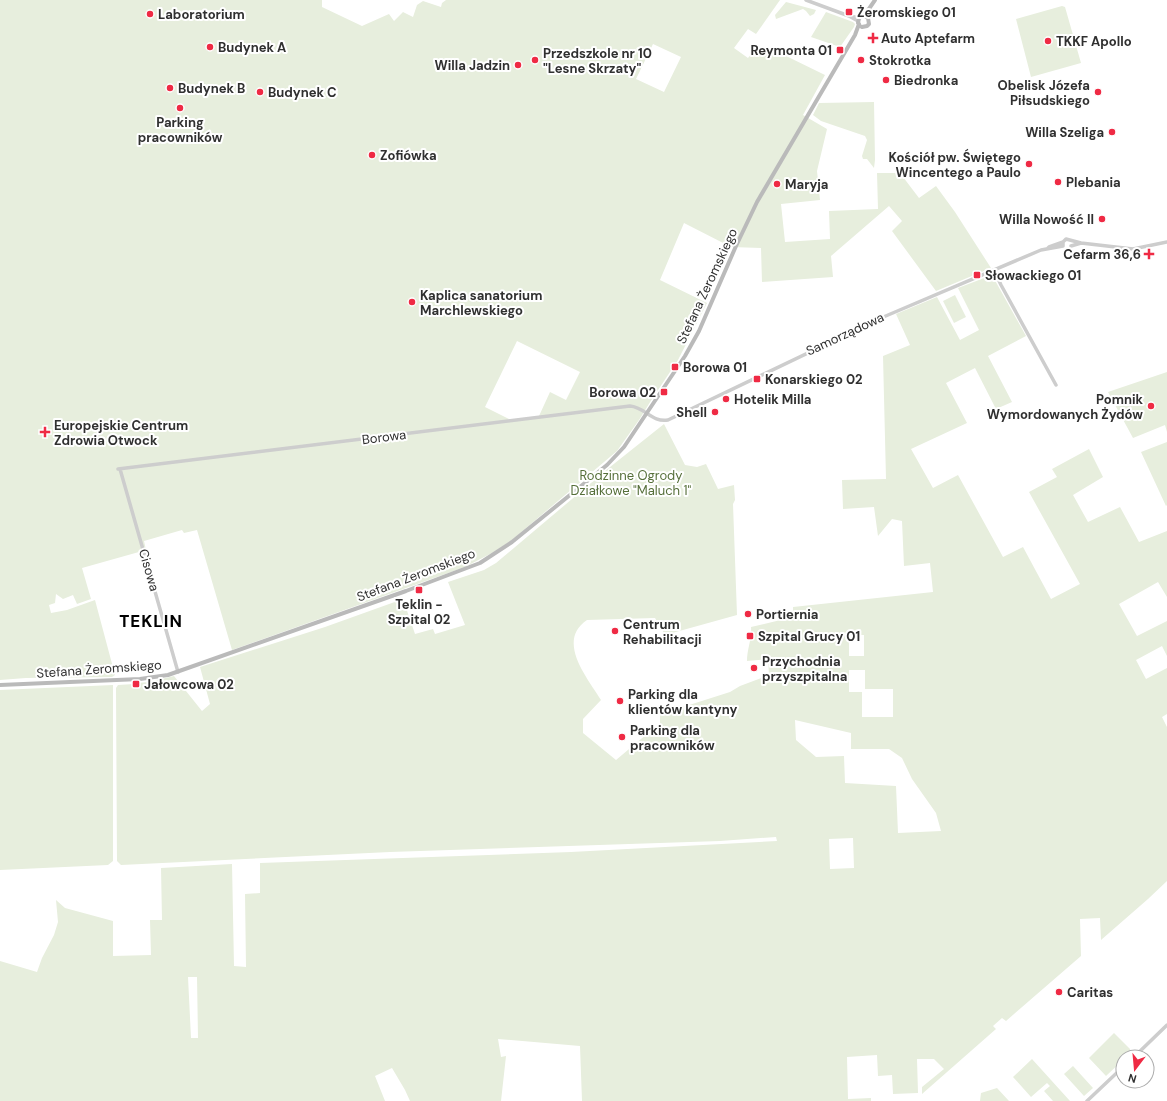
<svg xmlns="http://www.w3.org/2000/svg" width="1167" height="1101" viewBox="0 0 1167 1101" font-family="'DM Sans',sans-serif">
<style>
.green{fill:#e7eedd;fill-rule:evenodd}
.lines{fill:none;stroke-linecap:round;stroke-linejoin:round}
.tertiary{stroke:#cdcdcd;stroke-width:3.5}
.secondary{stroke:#bababa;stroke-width:4}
.poi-dot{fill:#ef2a44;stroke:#fff;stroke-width:1.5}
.labels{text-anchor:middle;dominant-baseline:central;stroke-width:4;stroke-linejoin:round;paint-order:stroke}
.poi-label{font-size:13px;font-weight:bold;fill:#303030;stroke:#fff;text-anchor:start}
.street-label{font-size:13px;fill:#303030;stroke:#fff}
.park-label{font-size:13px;fill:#566f3a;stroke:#fff}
.district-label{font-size:17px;font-weight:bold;letter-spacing:1px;fill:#000;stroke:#fff}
</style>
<rect width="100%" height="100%" fill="#fff"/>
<path class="green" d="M0,0h322v7l40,19 27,-12 5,7 9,-9 10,5 4,-12 6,-4 18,6 1,-4 4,-3h334l-24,34 -8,-5 -14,19 14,10 9,-12 25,8 43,21 -22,40 24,14 -10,42 3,29 -39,4 4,38 45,-3 -1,-28 49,-2 -1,-36h23l19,25 17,-12 19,26 36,56 -55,23 -44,-60 10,-10 -13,-15 -58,50 2,21 -71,5 -1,-34 -30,-1 -47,-24 -24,57 47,23 -29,57 -26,39 -13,21 -22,31 -105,89 -20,13 -27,14 -233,83 -35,-120 -13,3 -2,-3 -38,11 2,9 -64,18 9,31 -14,5 -4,-9 -10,4 -7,-5 -1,9 -6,2 2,8 16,-3 28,-10 20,75 -3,2 -86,1 -26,2zM653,44l28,13 -17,35 -28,-13zM517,341l63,31 -14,28 -16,-8 -11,24 -28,4 -26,-13z
M786,2l30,8 -2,4 -4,2 -4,-5 -3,-2 -27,10 -1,-4z
M1062,6l3,1 16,56 -50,14 -15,-58z
M826,12l27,10 2,2 -1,3 -14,20 -29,-10z
M874,102l1,58 -1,8 -7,-9h-4l-1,-3 5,-16 -2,-4 -44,-15 -8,-6 6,-12z
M992,275l34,61 -38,20 24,46 -16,7 -21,-41 -29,15 21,40 -56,26 22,39 25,-13 45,82 20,-10 28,52 29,-15 -51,-92 28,-15 -5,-8 37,-20 14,28 -30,18 15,27 32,-15 19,35 28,-11v66l-9,-15 -39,22 18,32 30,-15v35l-5,-10 -26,14 10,19 21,-11v46l-5,3 5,10v154l-19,18 -47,41 -1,-22 -20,1 1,37 -75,65 -4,-3 -9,8 3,3 -74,65v-7l22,-18 -10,-10h-17l1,34 -25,1 -1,-19 -14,1 -1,-21 -30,2 1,42 23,-1v3h-289l-2,-55 -82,-7 3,18 5,-1 -5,45h-91l-5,-11 -13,-22 -17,8 10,25h-385v-140l37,11 5,-14 12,-23 4,-13 -2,-22 9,8 48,13v35l38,-1 -1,-35h12l-1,-52 71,-4 2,102 12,1 -1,-73 15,-1v-30l311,-11 206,-11 -1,-4 -56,4 -330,11 -269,13 -4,-4 -1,-173 2,-3 16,-1v1h3v-2l12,-1 25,-6 28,35 8,-7 -10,-37 125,-40 78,-28 12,35 18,-5 2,5 30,-9 -17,-43 36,-12 12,-7 114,-96 54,-43 21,41 12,2 9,-3 12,25 16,-4 1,15 -2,4 4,111 -72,20 -10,-17 -68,2c-31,21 0,57 14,80l-18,19v14l33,27 44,-37v-17l6,-1 20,1 44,-14 10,-6 29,-11 -1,-16 -21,2c0,-12 5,-22 4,-34l42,-10v-10l140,-15 -3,-29 -26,3 -2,-45 -10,-2 -14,17 -4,-29 -31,2 -1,-29 44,-1 -3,-123 27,-11 -14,-31 41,-17 23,43 19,-10 -21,-42zM849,635h15v21h-15zM849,670h16v19h28v28h-31v-25h-13zM795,720l56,13v16h38l13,9 10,21 24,34 5,18 -43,2 -2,-47 -51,-3 -1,-27 -28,1 -20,-17zM853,838l1,30 -24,1 -1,-30zM188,977h9l1,61h-7z
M955,295l11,22 -12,6 -11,-22z
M1167,372v60l-2,-7 -32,13 -25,-46z
M1167,442v63l-1,1 -25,-54z
M113,685v176l-5,4 -108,5v-180z
M1114,1033l16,16v4l-4,4h-3v3l-17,16 -17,-18z
M1032,1059l38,42h-17l-9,-10 6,-5 -3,-3 -16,14 -18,-20z
M1073,1066l20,22 -9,8 -20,-22z
M997,1088l12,13h-29l1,-8z"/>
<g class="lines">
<path class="tertiary" d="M806,0l43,16 9,5
M849,16l11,2
M1063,246v-4l3,-3 15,4 52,6 34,-7
M1071,246l10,-3
M1048,248l1,-1 14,-5
M994,270l7,15 55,100
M118,469l512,-63c15,1 22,17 38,14l213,-102 160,-68 22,-4
M120,469l58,203
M1134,1057l33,-32
M1087,1101l36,-34"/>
<path class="secondary" d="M864,16l11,-16
M860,26l-2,-3 1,-5 4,-2 5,2
M862,27l5,-1 2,-2 -1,-6 2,-10
M0,685l140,-6 28,-4 238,-84 74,-28 32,-21 95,-77 17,-18 61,-91 14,-25 37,-85 21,-44 98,-167 4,-11"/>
</g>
<g class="poi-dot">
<rect x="845" y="8" width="8" height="8" rx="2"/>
<circle cx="150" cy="14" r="4"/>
<path d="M871 32h4v4h4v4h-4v4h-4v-4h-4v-4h4z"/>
<circle cx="1048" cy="41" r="4"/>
<circle cx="210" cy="47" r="4"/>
<rect x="836" y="46" width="8" height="8" rx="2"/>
<circle cx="535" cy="60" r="4"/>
<circle cx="861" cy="60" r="4"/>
<circle cx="518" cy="65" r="4"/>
<circle cx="886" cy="80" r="4"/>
<circle cx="170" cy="88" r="4"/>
<circle cx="260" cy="92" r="4"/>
<circle cx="1098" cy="92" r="4"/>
<circle cx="180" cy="108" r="4"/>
<circle cx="1112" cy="132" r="4"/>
<circle cx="372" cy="155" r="4"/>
<circle cx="1029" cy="164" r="4"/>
<circle cx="1058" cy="182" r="4"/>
<circle cx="777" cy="184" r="4"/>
<circle cx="1102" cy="219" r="4"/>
<path d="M1147 248h4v4h4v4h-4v4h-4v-4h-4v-4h4z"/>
<rect x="973" y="271" width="8" height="8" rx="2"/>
<circle cx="412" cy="302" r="4"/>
<rect x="671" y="363" width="8" height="8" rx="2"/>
<rect x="753" y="375" width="8" height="8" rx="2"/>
<rect x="660" y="388" width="8" height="8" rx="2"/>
<circle cx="726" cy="399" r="4"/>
<circle cx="1151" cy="406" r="4"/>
<circle cx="715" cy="412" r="4"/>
<path d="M43 426h4v4h4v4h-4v4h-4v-4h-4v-4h4z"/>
<rect x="415" y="586" width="8" height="8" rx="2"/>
<circle cx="748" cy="614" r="4"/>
<circle cx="615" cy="631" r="4"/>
<rect x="746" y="632" width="8" height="8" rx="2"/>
<circle cx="754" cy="668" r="4"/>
<rect x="132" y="680" width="8" height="8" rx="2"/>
<circle cx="620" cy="701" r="4"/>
<circle cx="622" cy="737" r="4"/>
<circle cx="1059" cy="992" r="4"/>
</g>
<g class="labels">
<g class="poi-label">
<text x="857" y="12">Żeromskiego 01</text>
<text x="158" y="14">Laboratorium</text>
<text x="881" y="38">Auto Aptefarm</text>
<text x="1056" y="41">TKKF Apollo</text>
<text x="218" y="47">Budynek A</text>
<text x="832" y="50" text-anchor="end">Reymonta 01</text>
<text x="543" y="53">Przedszkole nr 10<tspan x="543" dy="15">"Lesne Skrzaty"</tspan></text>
<text x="869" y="60">Stokrotka</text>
<text x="510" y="65" text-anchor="end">Willa Jadzin</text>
<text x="894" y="80">Biedronka</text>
<text x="1090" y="85" text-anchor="end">Obelisk Józefa<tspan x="1090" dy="15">Piłsudskiego</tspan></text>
<text x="178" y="88">Budynek B</text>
<text x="268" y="92">Budynek C</text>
<text x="180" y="122" text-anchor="middle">Parking<tspan x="180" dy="15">pracowników</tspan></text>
<text x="1104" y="132" text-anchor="end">Willa Szeliga</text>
<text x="380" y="155">Zofiówka</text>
<text x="1021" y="157" text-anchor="end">Kościół pw. Świętego<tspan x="1021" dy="15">Wincentego a Paulo</tspan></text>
<text x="1066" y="182">Plebania</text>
<text x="785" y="184">Maryja</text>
<text x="1094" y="219" text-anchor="end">Willa Nowość II</text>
<text x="1141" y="254" text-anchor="end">Cefarm 36,6</text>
<text x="985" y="275">Słowackiego 01</text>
<text x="420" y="295">Kaplica sanatorium<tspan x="420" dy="15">Marchlewskiego</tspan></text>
<text x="683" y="367">Borowa 01</text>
<text x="765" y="379">Konarskiego 02</text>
<text x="656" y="392" text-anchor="end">Borowa 02</text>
<text x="734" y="399">Hotelik Milla</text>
<text x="1143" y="399" text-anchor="end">Pomnik<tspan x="1143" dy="15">Wymordowanych Żydów</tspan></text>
<text x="707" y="412" text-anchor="end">Shell</text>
<text x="54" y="425">Europejskie Centrum<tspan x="54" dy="15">Zdrowia Otwock</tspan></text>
<text x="419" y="604" text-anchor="middle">Teklin -<tspan x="419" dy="15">Szpital 02</tspan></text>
<text x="756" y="614">Portiernia</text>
<text x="623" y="624">Centrum<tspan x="623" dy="15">Rehabilitacji</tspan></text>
<text x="758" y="636">Szpital Grucy 01</text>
<text x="762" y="661">Przychodnia<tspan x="762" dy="15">przyszpitalna</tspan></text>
<text x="144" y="684">Jałowcowa 02</text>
<text x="628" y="694">Parking dla<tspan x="628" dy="15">klientów kantyny</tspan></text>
<text x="630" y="730">Parking dla<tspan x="630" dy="15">pracowników</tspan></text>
<text x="1067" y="992">Caritas</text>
</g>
<g class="street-label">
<text transform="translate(707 286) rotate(-65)">Stefana Żeromskiego</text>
<text transform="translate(845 334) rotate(-25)">Samorządowa</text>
<text transform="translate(384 437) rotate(-7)">Borowa</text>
<text transform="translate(149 570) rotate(74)">Cisowa</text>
<text transform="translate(416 575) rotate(-21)">Stefana Żeromskiego</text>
<text transform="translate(99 669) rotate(-4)">Stefana Żeromskiego</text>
</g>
<g class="park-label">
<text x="631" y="475">Rodzinne Ogrody<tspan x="631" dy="15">Działkowe "Maluch 1"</tspan></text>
</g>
<g class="district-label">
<text x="151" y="621">TEKLIN</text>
</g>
</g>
<g transform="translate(1135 1069) rotate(196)"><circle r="19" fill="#ffffff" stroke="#acacac"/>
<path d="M0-3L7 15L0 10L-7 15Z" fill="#ef2a44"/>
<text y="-6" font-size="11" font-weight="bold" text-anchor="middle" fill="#303030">N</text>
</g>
</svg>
